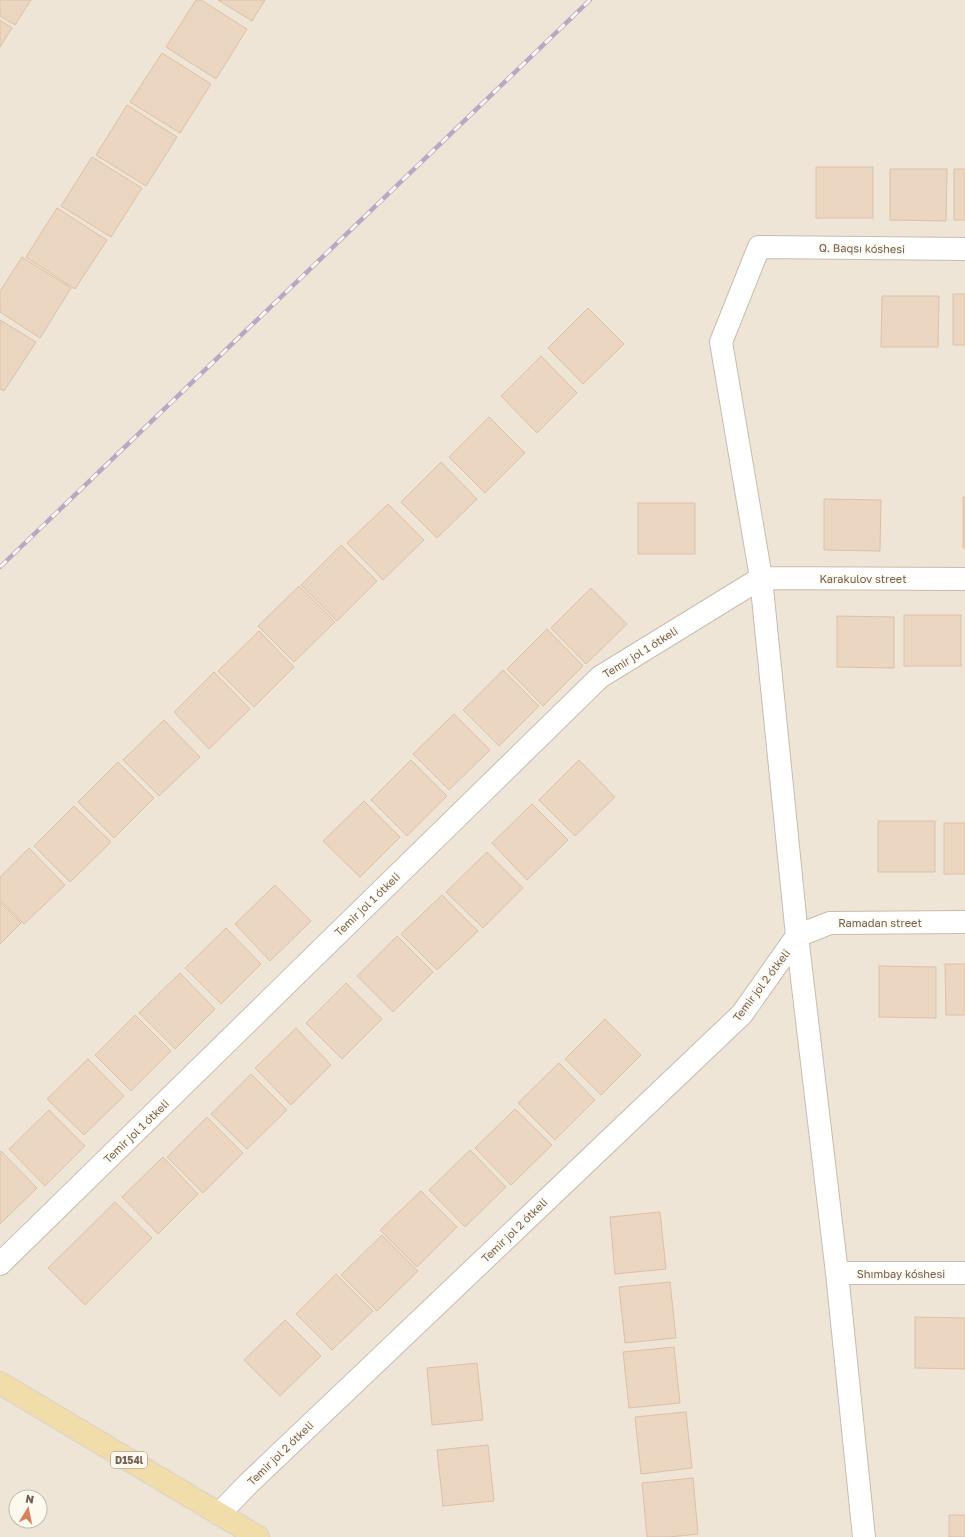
<svg xmlns="http://www.w3.org/2000/svg" width="965" height="1537" viewBox="0 0 965 1537" font-family="'Golos Text',sans-serif">
<style>
.residential{fill:#eee5d6;fill-rule:evenodd}
.building{fill:#ebd6c2;stroke:#ddc0a6}
.lines{fill:none;stroke-linecap:round;stroke-linejoin:round}
.street-casing{stroke:#c8bcae;stroke-width:24}
.primary-casing{stroke:#d8d2ce;stroke-width:24}
.street{stroke:#fff;stroke-width:22}
.primary{stroke:#f1ddaa;stroke-width:22}
.rail-casing{stroke:#b9a8c3;stroke-width:4.5}
.rail{stroke:#fdf9ef;stroke-width:3;stroke-dasharray:9;stroke-linecap:butt}
.labels{text-anchor:middle;dominant-baseline:central;stroke-width:3;stroke-linejoin:round;paint-order:stroke}
.shield{fill:#fdf9ef;stroke:#9c8d80;stroke-width:1}
.shield-label{font-size:10px;font-weight:bold;fill:#725f50}
.street-label{font-size:11px;fill:#725f50;stroke:#fdf9ef}
</style>
<rect width="100%" height="100%" fill="#faf5e9"/>
<path class="residential" d="M0,0h965v1537h-965zM16,1497h24v24h-24z"/>
<path class="building" d="M0,0h31l-16,25 -15,-9z
M196,0h5l46,29 -31,50 -50,-32z
M218,0h47l-13,21z
M0,20l12,8 -12,19z
M162,53l49,31 -31,49 -50,-31z
M127,105l50,32 -31,49 -50,-31z
M92,157l50,31 -31,49 -50,-31z
M816,167h57v51h-57z
M890,169h57l-1,52 -56,-1z
M954,169h11v51h-11z
M57,208l50,32 -32,49 -49,-32z
M22,257l49,31 -31,50 -40,-26v-21z
M953,294h12v51h-12z
M882,296h57l-1,51h-57z
M588,308l36,36 -41,40 -35,-36z
M0,320l36,22 -32,49 -4,-2z
M541,356l36,37 -40,40 -36,-37z
M489,417l36,36 -40,40 -36,-36z
M441,462l36,37 -40,39 -36,-36z
M963,497h2v51h-2z
M824,499l57,1 -1,51 -56,-1z
M638,503h57v51h-57z
M388,504l36,36 -41,40 -36,-37z
M341,545l36,36 -40,40 -36,-36z
M299,586l36,36 -41,40 -36,-36z
M591,588l36,36 -41,40 -35,-36z
M904,615h57v51h-57z
M837,616l57,1v51l-57,-1z
M547,629l36,37 -40,40 -36,-37z
M259,631l35,36 -40,40 -36,-36z
M503,670l36,36 -40,40 -36,-36z
M214,672l36,37 -41,40 -35,-37z
M454,714l36,36 -41,40 -36,-36z
M164,720l36,37 -41,39 -36,-36z
M411,760l36,36 -40,40 -36,-36z
M579,760l36,37 -40,39 -36,-36z
M118,762l36,36 -40,40 -36,-36z
M364,801l36,36 -40,40 -37,-36z
M532,804l36,36 -41,40 -35,-37z
M74,806l37,36 -41,40 -36,-36z
M878,821h57v51h-57z
M944,823h21v51h-21z
M29,848l36,37 -41,39 -24,-24v-23z
M487,852l36,36 -40,40 -37,-36z
M275,885l36,36 -41,40 -35,-37z
M442,895l36,36 -41,39 -36,-36z
M0,902l21,21 -21,21z
M226,928l35,36 -40,40 -36,-36z
M397,936l36,36 -40,40 -36,-36z
M945,964h20v51h-19z
M879,966l57,1v51l-57,-1z
M180,973l35,36 -40,40 -36,-36z
M346,983l36,36 -40,40 -36,-36z
M135,1015l36,36 -40,40 -36,-36z
M605,1019l36,36 -40,40 -36,-36z
M296,1028l35,37 -40,40 -36,-37z
M88,1059l36,37 -40,39 -37,-36z
M559,1063l36,37 -40,40 -37,-37z
M251,1074l36,36 -40,39 -36,-35z
M515,1109l37,36 -41,40 -36,-37z
M49,1110l36,36 -40,40 -36,-37z
M207,1117l36,36 -40,40 -36,-36z
M470,1150l36,37 -41,40 -36,-37z
M1,1151l36,37 -37,36v-72z
M163,1157l35,37 -40,40 -36,-37z
M421,1191l36,36 -40,40 -37,-37z
M115,1202l37,36 -67,67 -37,-37z
M660,1212l6,57 -51,5 -5,-57z
M382,1235l36,36 -41,40 -36,-36z
M336,1274l37,37 -41,39 -36,-36z
M670,1282l6,56 -51,5 -6,-56z
M915,1317l50,1v51l-50,-1z
M285,1320l36,36 -41,40 -36,-36z
M674,1347l6,56 -51,5 -6,-56z
M477,1363l6,57 -51,5 -5,-57z
M686,1412l6,56 -51,6 -6,-57z
M488,1445l6,56 -51,5 -6,-56z
M693,1478l5,56 -29,3h-22l-5,-54z
M949,1515h16v22h-16z"/>
<g class="lines">
<defs>
<path id="street" d="M0,1264l600,-587 161,-99 204,1
M837,1273h128
M219,1514l29,-30 494,-470 55,-78 33,-13 135,-1
M864,1537l-27,-264 -40,-337 -36,-358 -40,-236 38,-95 206,2"/>
<path id="primary" d="M0,1383l258,154"/>
</defs>
<use href="#street" class="street-casing"/>
<use href="#primary" class="primary-casing"/>
<use href="#street" class="street"/>
<use href="#primary" class="primary"/>
<defs>
<path id="rail" d="M0,567l590,-567"/>
</defs>
<use href="#rail" class="rail-casing"/>
<use href="#rail" class="rail"/>
</g>
<g class="labels">
<rect class="shield" x="111" y="1452" width="36" height="16" rx="3"/>
<g class="shield-label">
<text x="129" y="1460">D154l</text>
</g>
<g class="street-label">
<text transform="translate(862 248) rotate(1)">Q. Baqsı kóshesi</text>
<text x="863" y="578">Karakulov street</text>
<text transform="translate(640 652) rotate(-32)">Temir jol 1 ótkeli</text>
<text transform="translate(367 904) rotate(-44)">Temir jol 1 ótkeli</text>
<text x="880" y="922">Ramadan street</text>
<text transform="translate(761 985) rotate(-53)">Temir jol 2 ótkeli</text>
<text transform="translate(136 1131) rotate(-44)">Temir jol 1 ótkeli</text>
<text transform="translate(514 1230) rotate(-44)">Temir jol 2 ótkeli</text>
<text x="901" y="1273">Shımbay kóshesi</text>
<text transform="translate(280 1453) rotate(-44)">Temir jol 2 ótkeli</text>
</g>
</g>
<g transform="translate(28 1509) rotate(10)"><circle r="19" fill="#fdf9ef" stroke="#c5bbaf"/>
<path d="M0-3L7 15L0 10L-7 15Z" fill="#d6825d"/>
<text y="-6" font-size="11" font-weight="bold" text-anchor="middle" fill="#725f50">N</text>
</g>
</svg>
